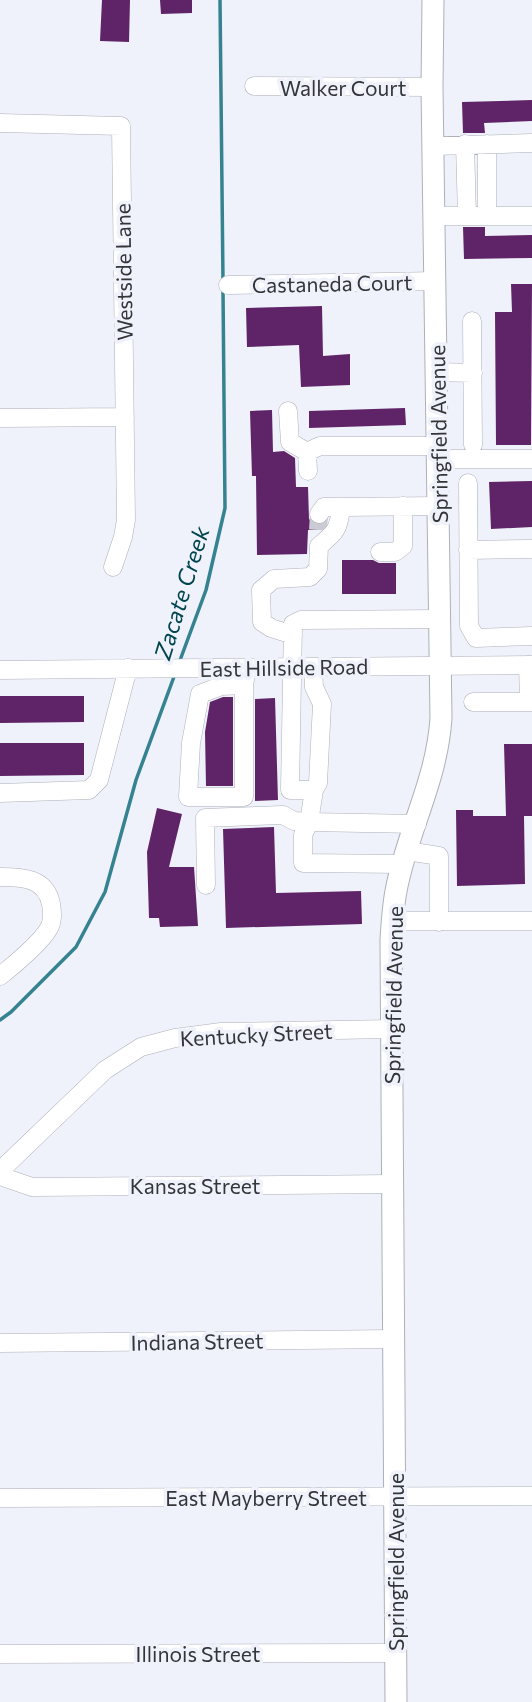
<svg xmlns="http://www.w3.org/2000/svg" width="532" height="1702" viewBox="0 0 532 1702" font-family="Commissioner,sans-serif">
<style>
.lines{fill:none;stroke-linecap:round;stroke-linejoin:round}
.stream{stroke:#358390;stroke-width:3.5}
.building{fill:#5f2467}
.minor-tunnel{stroke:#cacbd4;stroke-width:18;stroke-dasharray:18 9;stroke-linecap:butt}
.minor-casing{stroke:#adb0b9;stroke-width:19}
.major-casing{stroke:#adb0b9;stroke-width:23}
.minor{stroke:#fff;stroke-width:18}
.major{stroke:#fff;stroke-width:21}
.labels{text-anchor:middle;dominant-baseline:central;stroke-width:7;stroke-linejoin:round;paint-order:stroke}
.street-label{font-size:21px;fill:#343539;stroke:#eff1fb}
.water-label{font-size:23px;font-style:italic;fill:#00444e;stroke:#eff1fb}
</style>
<rect width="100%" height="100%" fill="#eff1fb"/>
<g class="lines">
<path class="stream" d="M220,0l3,282
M179,663l27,-73 19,-82 -2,-218
M0,1020l11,-8 65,-65 29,-55 31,-112 39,-106"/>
</g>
<path class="building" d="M102,0h28l-1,42 -29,-1z
M160,0h32v13l-31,1z
M532,100v21l-48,2 1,10h-22l-1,-31z
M463,227h22v9l47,-1v23l-68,1z
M511,284h21l-1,161h-35l-1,-133h17z
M322,306l1,50 27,-2v31l-49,2 -2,-42 -52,2 -1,-39z
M405,408l1,17 -97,3v-17z
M272,410l1,42 11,-1 11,7 1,29h12l1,32 8,6 9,-3 -5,8h-13l-1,24 -50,1 -1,-79h-4l-2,-65z
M532,481v46l-41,2 -2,-47z
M342,560h31l6,3h17v31h-54z
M0,696h84v26l-84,1z
M223,697h10v89h-27l-1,-54 5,-30z
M275,698l3,102 -23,1v-102z
M0,743h84v32l-84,1z
M504,744h28v72h-8l1,68 -68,2 -1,-76h17v6h33z
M157,808l25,6 -13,53h25l4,59 -38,1 -1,-9h-10l-2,-66z
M274,827l2,66 85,-2 1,33 -136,4 -3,-99z"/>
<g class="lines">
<path class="minor-tunnel" d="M318,530l1,-16"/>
<defs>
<path id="minor" d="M254,86l178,1
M0,123l121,3 5,394 -3,17 -10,30
M465,144l2,72
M487,144v72
M434,146l98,-3
M435,216h97
M228,285l208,-4
M472,321l1,124
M437,372l36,1
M288,411l2,31 17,10
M0,418l125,-1
M439,459h93
M308,471l-1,-19 13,-6h118
M468,483l1,143 7,12 56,-2
M319,514l5,-7h17
M468,550l64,-1
M380,552h15l8,-6v-40
M293,635l-22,-7 -9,-6 -1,-32 13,-11 36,-2 8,-8 1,-23c17,-14 20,-17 22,-39l98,-1
M528,665l1,37
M313,667l1,20 8,17 -4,79 -4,7 -5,32 -6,13v28l100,1
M0,670l532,-5
M244,685l-23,1 -21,8 -9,49 -3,54h56v-112l3,-17
M473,702h59
M314,790h-24l3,-166 8,-4 140,-1
M0,793l89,-3 10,-10 29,-112
M407,851l32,5v66
M0,877c23,0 46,1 51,27 1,6 2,16 -1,22 -6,14 -37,40 -50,50
M206,885l-1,-67 78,-3 11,6 15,1 108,2
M392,921h140
M0,1171l105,-101 36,-23 34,-9 46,-6 170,-3
M0,1176l32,11 360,-3
M0,1343l394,-4
M0,1498l532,-2
M0,1654l396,-1"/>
<path id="major" d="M396,1702l-5,-762c1,-17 2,-33 5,-49 11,-60 41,-110 45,-173l-9,-631 1,-87"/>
</defs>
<use href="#minor" class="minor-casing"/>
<use href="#major" class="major-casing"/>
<use href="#minor" class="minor"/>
<use href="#major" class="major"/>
</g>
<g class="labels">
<g class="street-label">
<text x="343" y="87">Walker Court</text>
<text transform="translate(123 272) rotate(-91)">Westside Lane</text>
<text transform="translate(332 283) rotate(-1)">Castaneda Court</text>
<text transform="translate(438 434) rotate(-91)">Springfield Avenue</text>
<text transform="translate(284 667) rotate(-1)">East Hillside Road</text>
<text transform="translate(393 995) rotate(-89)">Springfield Avenue</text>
<text transform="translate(256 1034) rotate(-3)">Kentucky Street</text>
<text x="195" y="1185">Kansas Street</text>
<text transform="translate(197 1341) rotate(-1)">Indiana Street</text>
<text x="266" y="1497">East Mayberry Street</text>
<text transform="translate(395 1562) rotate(-90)">Springfield Avenue</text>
<text x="198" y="1653">Illinois Street</text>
</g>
<g class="water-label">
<text transform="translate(181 593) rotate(-73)">Zacate Creek</text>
</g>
</g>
</svg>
